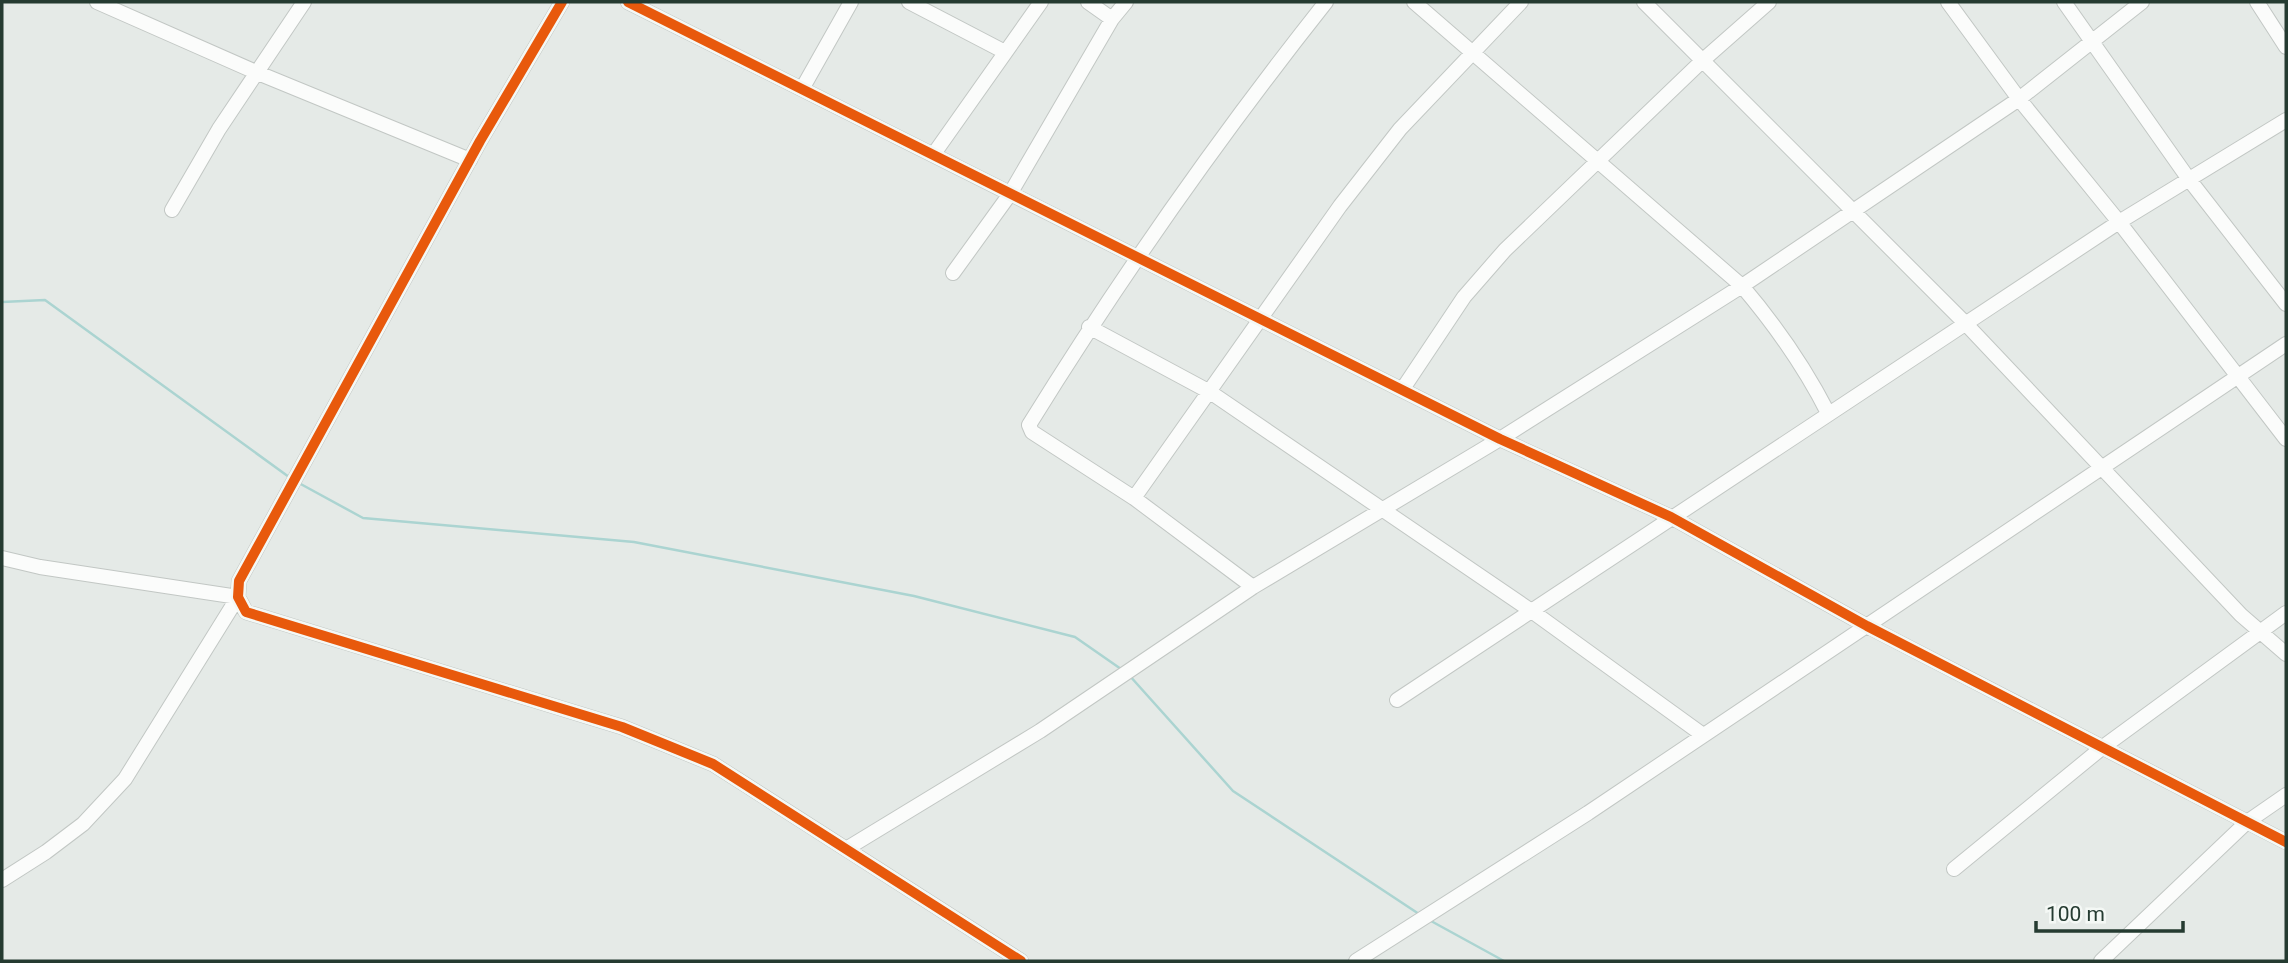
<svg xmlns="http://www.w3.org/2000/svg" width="2288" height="963" viewBox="0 0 2288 963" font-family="Roboto,sans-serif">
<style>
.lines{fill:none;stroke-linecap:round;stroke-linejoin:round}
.stream{stroke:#abd4d1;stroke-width:2.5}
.minor-casing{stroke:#c2c7c4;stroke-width:16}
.minor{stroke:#fbfcfb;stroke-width:14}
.cycleway-casing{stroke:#f4f8f5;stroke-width:15}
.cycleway{stroke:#e8590c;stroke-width:10}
</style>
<rect width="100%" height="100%" fill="#e5eae7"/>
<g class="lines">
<path class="stream" d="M2,302l43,-2 244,177
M297,482l66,36 271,24 280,54 161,41 46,32
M1129,675l104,116 186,123
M1431,921l73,40"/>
<defs>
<path id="minor" d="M97,2l161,71 212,87
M562,2l-82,139 -241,440 -1,16 8,15 376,115 91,37 308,197
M628,2l872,437 171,78 196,109 419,216
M909,2l96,50
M1088,2l24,17
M1414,2l328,284c34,40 62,80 86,127
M1644,2l321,321 276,292 45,39
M1948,2l71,97 100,123 167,217
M2064,2l124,176 98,126
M2257,2l29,45
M802,89l49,-87
M933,155l108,-153
M172,210l47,-81 85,-127
M953,273l57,-79 102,-175 14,-17
M1089,327l121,65 323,220 170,123
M1402,390l62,-93 41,-47 197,-189 67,-59
M1134,498l206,-292 60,-77 121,-127
M2,558l38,9 198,30 -113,182 -42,45 -37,28 -44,28
M1253,587l-119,-89 -102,-66 -3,-7c91,-147 190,-288 297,-423
M1397,700l722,-478 167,-102
M846,849l194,-118 213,-144 247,-148 242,-153 277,-187 123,-97
M1954,869l149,-122 183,-134
M1356,961l232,-148 698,-469
M2101,961l146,-139 39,-27"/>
</defs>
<use href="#minor" class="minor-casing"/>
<use href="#minor" class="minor"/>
<defs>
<path id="cycleway" d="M562,2l-82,139 -241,440 -1,16 8,15 376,115 91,37 308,197
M628,2l872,437 171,78 196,109 419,216"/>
</defs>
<use href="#cycleway" class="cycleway-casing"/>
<use href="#cycleway" class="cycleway"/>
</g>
<rect width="2288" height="963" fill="none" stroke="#253b31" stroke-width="7"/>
<path d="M2036 921v10h147v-10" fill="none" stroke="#253b31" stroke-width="3.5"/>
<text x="2046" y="921" font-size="21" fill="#253b31" stroke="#f4f8f5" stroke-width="5" paint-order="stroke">100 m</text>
</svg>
